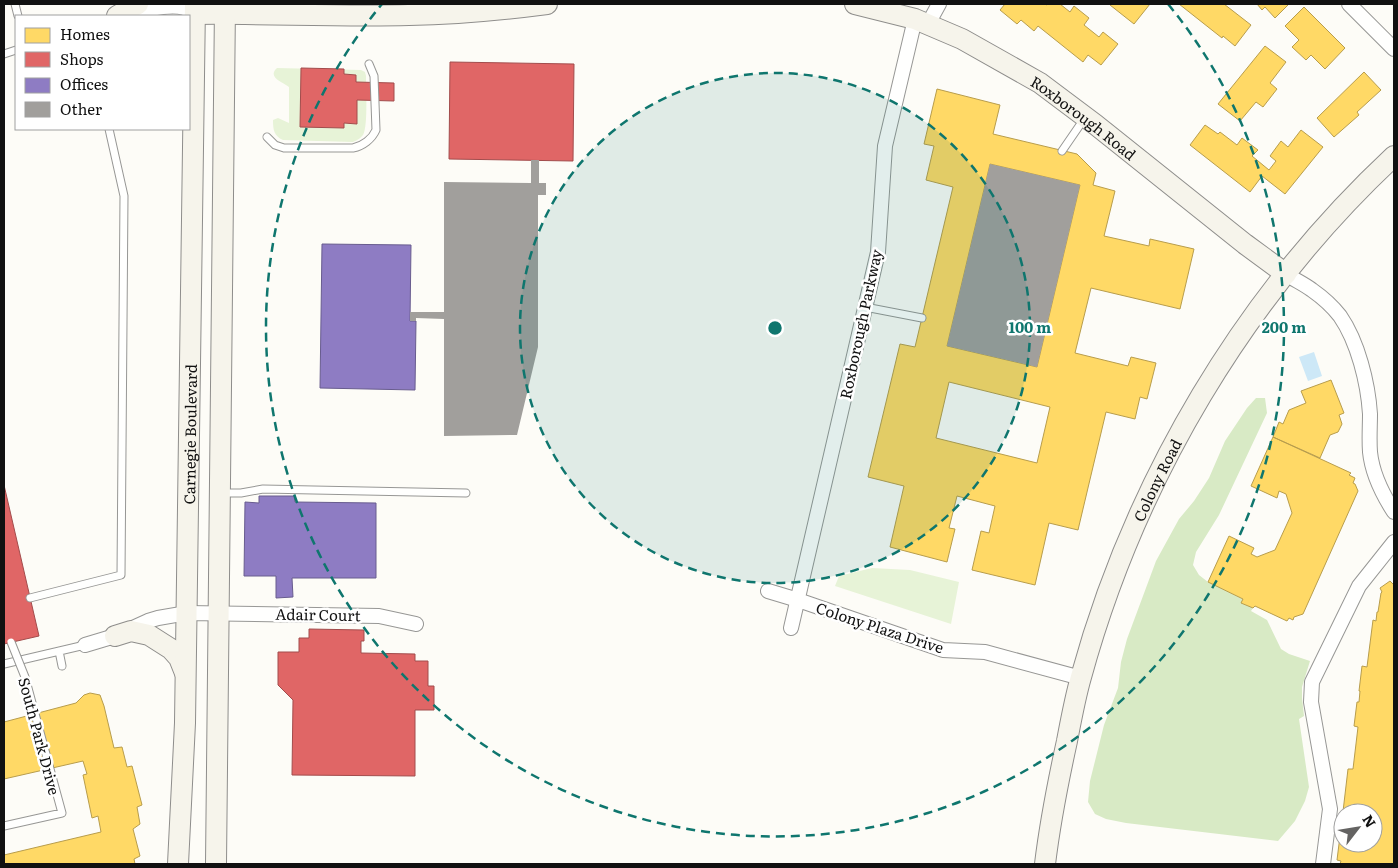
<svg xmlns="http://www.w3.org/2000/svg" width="1398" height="868" viewBox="0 0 1398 868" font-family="Literata,serif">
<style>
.green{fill:#e7f3d7}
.forest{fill:#d8eac5}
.water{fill:#cde8f7}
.homes{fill:#ffd966;stroke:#b89d4c;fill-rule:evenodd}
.shops{fill:#e06666;stroke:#a24c4c}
.offices{fill:#8e7cc3;stroke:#685c8e}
.building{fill:#a19f9c}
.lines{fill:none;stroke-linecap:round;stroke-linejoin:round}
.lane-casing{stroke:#979795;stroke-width:9}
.street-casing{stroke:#979795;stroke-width:16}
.secondary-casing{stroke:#8e8d8b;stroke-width:22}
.lane{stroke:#fffffe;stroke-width:7}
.street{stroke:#fffffe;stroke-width:14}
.secondary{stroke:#f6f4eb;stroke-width:20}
.lane-bridge-casing{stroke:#979795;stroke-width:9;stroke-linecap:butt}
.lane-bridge{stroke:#fffffe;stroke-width:7}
.ring{fill:none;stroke:#0f766e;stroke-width:2.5;stroke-dasharray:9 6}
.labels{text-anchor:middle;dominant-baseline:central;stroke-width:5;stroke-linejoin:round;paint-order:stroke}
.street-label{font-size:15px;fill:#111;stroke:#fff}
.centre{fill:#0f766e;stroke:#fff;stroke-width:2.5}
.ring-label{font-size:15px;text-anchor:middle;font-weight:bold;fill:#0f766e;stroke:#fff;stroke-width:5;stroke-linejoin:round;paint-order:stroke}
</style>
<rect width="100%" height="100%" fill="#fdfcf7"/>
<path class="green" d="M277,68l84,2 4,2 1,4c0,12 2,51 -3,59 -3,4 -6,5 -10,7l-70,-2c-9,-4 -10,-10 -10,-20l5,-2 11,5v-36c-7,-5 -22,-10 -12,-19z
M872,568l38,2 49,12 -8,42 -116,-38 4,-10z"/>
<path class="forest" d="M1256,398h9l2,15 -48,102 -23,37 -3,13 6,10 9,7 35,17 -1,4 11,5 -2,3 16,9 14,29 8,5 21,7 -8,26v11l2,18 -5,3 10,68 -4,14 -10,20 -17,20 -152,-18 -20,-4 -11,-5 -7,-12 2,-21 14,-56 14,-37 3,-26 6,-23 29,-78 23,-42 15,-18 15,-23 16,-37 22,-33z"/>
<path class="water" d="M1314,352l8,24 -14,5 -9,-24z"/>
<path class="homes" d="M1005,4h40l2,1 1,-1h12l10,8 4,-6 15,12 -5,7 15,12 4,-5 15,12 -17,21 -13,-10 -5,7 -45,-36 -4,5 -13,-11 -4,4 -17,-14z
M1111,4h39l-16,20 -24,-19z
M1179,4h45l27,21 -16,21 -12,-10 -1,2z
M1257,4h32l-14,14 -10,-11 -3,3z
M1304,7l41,41 -20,21 -14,-14 -5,5 -14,-13 7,-7 -14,-14z
M1265,46l21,16 -16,21 7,6 -14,18 -7,-5 -16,19 -22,-17z
M1364,72l17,18 -24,22 2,3 -25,22 -17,-19z
M937,89l63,16 -7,29 84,20 19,19 -3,12 22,6 -11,45 45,10 1,-7 44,10 -14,60 -89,-21 -16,65 53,13 3,-9 25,6 -9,36 -7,-2 -5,22 -29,-7 -28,118 -29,-7 -14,62 -63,-15 9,-39 8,2 6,-27 -38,-10 -8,32 6,1 -8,33 -57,-15 14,-61 -36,-9 32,-133 15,3 38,-160 -27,-7 8,-34 -10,-2zM990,164l90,21 -43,182 -90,-21zM949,382l101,25 -13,56 -101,-25z
M1205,125l13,9 2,-2 17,13 5,-7 16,12 -6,6 17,14 7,-9 -6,-5 11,-15 7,6 13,-17 22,17 -38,47 -23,-18 -12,16 -60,-47z
M1331,380l13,33 -5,2 3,9 -4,8 -8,3 -10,23 -47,-21 6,-15 4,2 6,-14 17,-7 -5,-12z
M1273,437l78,36 -2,2 6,3 -2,5 2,1 3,7 -55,123 -9,3 -1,3 -4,-2 -2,3 -32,-15 -2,2 -12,-5 2,-4 -35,-17 21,-46 25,12 -3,6 6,3 18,-7 17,-37 -6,-19 -7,-3 -2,7 -26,-12z
M1390,581l3,3 1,-1v281h-54l1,-3 -4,-1 3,-24h3v7h30v-30h-30v8l-1,-1 6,-51h5l5,-42 -4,-1 3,-24h2l1,-11h-1l3,-25 5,1 6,-47 3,1 1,-9h1l3,-19 1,-1 -2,-4z
M90,693l10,2 4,11 10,42 8,-1 5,20 5,-1 10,39 -5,2 3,17 -7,5 7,27 -6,3 1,5h-131v-9l97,-23 -3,-16 -6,2 -9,-43 4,-1 -4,-13 -79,18v-57l72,-19 8,-8z"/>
<path class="shops" d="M450,62l124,2 -1,97 -124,-2z
M301,68l43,1v5l12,1v7l38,1v18l-37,-1v24l-13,-1v5l-44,-1z
M4,485l35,151 -35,8z
M309,629l55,1v11h-3v12l54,1v7h13v25h6v24h-19v66l-123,-1 1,-75 -15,-15v-33h21v-14h10z"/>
<path class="offices" d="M322,244l89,1 -1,76h6l-1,69 -95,-2z
M259,496h35l1,6 81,1v75h-84l1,19 -17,1v-22h-32l1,-74 14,1z"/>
<path class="building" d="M531,160h8v23h7v12h-8v152l-21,88 -73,1v-117l-28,-1v3h-6v-9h34v-130l87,1z
M990,164l90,21 -43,182 -90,-21z"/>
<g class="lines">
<defs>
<path id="lane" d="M15,4l3,12
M4,54l12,-4
M267,137l8,8 9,3h69c10,-2 19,-9 23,-18l-2,-54 -5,-12
M1062,151l22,-32
M865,307l57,11
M222,493h19l22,-4 203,4
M30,598l91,-23 3,-379 -15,-67
M59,651l3,15
M4,664l81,-19
M4,826l58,-13 -37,-136"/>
<path id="street" d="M1349,4l45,45
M127,14c16,-3 43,-11 57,-6 4,1 8,4 11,6l-4,5
M928,24l11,-20
M1286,274c9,6 18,10 26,16 10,7 21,17 28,26 18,26 28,67 30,98 0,12 -1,25 0,38 2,20 13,43 24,60
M768,591l30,9 145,50 42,2 96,26
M791,628l87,-376 7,-106 30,-127
M85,645l30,-9 33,-15 10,-3 29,-5 192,3 37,8
M1323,864l7,-55 -19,-107 1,-20 47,-96 35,-44"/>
<g id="secondary">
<path id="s1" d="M855,4l60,15 47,20 78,44 56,42 149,119 41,30"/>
<path d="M195,14c71,-1 143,3 214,1 46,-1 92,-5 138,-11"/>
<path d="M117,16l21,-12"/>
<path d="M115,636l16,-5 18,4 22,14 8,9 6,15"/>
<path id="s2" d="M178,864l7,-141 10,-719"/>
<path d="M216,864l9,-860"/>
<path id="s3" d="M1045,864c5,-41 13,-82 22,-123 4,-21 8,-43 14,-64 54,-197 163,-381 313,-521"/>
</g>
</defs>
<use href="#lane" class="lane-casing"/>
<use href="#street" class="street-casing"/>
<use href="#secondary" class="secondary-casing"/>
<use href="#lane" class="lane"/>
<use href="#street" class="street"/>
<use href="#secondary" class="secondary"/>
<defs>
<path id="lane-bridge" d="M11,642l14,35"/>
</defs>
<use href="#lane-bridge" class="lane-bridge-casing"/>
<use href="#lane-bridge" class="lane-bridge"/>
</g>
<circle cx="775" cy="328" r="255" fill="#0f766e" fill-opacity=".12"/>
<g class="ring">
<circle cx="775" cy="328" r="255"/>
<path d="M1168 4A509 509 0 1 1 382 4"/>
</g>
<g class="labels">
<g class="street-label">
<text stroke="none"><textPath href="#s1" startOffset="258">Roxborough Road</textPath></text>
<text transform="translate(860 324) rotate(-78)">Roxborough Parkway</text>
<text stroke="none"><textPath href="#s2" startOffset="430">Carnegie Boulevard</textPath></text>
<text stroke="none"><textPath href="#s3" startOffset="402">Colony Road</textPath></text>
<text transform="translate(318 614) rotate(1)">Adair Court</text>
<text transform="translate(880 627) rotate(18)">Colony Plaza Drive</text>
<text transform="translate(40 736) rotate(75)">South Park Drive</text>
</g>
</g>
<circle cx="775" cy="328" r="8" class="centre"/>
<g class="ring-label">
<text x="1030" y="333">100 m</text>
<text x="1284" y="333">200 m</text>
</g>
<rect width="1398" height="868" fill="none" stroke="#111111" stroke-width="10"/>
<rect x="15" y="15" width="175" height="115" fill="#ffffff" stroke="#a0a0a0"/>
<rect x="25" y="28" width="25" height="15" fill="#ffd966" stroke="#a0a0a0"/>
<text x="60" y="40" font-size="15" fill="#111111">Homes</text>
<rect x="25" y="52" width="25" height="15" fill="#e06666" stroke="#a0a0a0"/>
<text x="60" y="65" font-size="15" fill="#111111">Shops</text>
<rect x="25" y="78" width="25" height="15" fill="#8e7cc3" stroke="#a0a0a0"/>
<text x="60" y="90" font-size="15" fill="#111111">Offices</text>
<rect x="25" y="102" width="25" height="15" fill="#a19f9c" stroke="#a0a0a0"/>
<text x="60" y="115" font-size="15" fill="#111111">Other</text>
<g transform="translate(1358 828) rotate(59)"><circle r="24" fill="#ffffff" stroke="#a0a0a0"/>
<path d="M0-4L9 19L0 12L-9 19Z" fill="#646362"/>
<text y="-8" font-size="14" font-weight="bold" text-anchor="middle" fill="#111111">N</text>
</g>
</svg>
